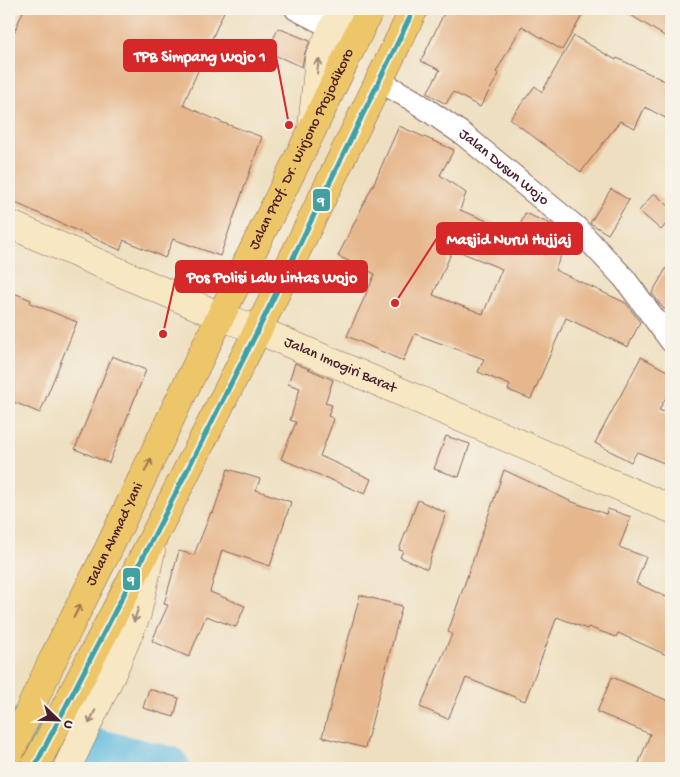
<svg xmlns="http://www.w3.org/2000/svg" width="680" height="777" viewBox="0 0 680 777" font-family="'Gochi Hand',sans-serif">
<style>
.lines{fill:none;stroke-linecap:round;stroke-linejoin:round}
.river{stroke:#61bcdf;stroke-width:44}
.building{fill:#e6b78d;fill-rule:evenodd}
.street-casing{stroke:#83625f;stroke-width:24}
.secondary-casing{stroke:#83625f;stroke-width:29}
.highway-casing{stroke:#83625f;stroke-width:29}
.street{stroke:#fff;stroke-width:22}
.secondary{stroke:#f7e8c3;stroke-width:28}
.highway{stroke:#ecc669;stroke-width:28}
.bus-1-casing{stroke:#f7f3e8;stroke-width:9}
.bus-1{stroke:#40a0a2;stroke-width:5}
.oneway{stroke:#a08477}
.oneway2{stroke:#9b724a}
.labels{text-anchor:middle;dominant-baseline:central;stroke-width:5;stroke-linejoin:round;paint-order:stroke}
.street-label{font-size:15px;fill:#4a1f2b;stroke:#f7f3e8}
.leader{fill:none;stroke:#d62828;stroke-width:2}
.callout-dot{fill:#d62828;stroke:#f7f3e8;stroke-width:2}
.callout{fill:#d62828;stroke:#d62828;stroke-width:2}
.callout-label{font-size:16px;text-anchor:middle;font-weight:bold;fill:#fff}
.line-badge{stroke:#f7f3e8;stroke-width:2}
.badge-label{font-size:14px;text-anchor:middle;font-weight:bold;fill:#fff}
</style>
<rect width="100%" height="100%" fill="#f7f3e8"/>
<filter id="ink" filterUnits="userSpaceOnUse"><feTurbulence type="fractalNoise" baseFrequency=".02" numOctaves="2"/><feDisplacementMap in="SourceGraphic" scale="10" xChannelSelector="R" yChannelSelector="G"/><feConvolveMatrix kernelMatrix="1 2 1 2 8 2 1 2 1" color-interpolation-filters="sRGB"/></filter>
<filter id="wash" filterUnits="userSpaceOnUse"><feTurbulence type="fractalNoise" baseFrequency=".0096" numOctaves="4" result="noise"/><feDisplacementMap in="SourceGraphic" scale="20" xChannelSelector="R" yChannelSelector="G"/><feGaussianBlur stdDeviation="1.12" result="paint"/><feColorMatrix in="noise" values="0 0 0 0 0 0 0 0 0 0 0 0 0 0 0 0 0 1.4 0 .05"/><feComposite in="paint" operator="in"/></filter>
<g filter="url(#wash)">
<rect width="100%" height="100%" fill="#eedfc0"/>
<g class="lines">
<path class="river" d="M9,729l159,39"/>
</g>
<g id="blocks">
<path class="building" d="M24,9h201l-42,96 38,17 41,15 -42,119 -47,-17 -8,19 -41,-18 -4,10 -111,-50v-156z
M446,9h140l-24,41 -40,-24 -26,46 3,2 -19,33 -27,-15 -7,12 -19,-11 13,-23 -19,-9z
M621,9h38l12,7v24z
M278,28l32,13 -5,11 -3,15 -34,-15z
M574,36l42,24 1,-2 54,26v37l-26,-14 -10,21 -15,-7 -39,51 -71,-53 25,-33 7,6z
M399,126l55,24 -14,25 26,18 -6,17 57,23 8,-20 28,12 14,12 1,1 -13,32 71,33 14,19 -12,25 -62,-29 -35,81 -23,-9 2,-5 -32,-13 6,-13 -69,-25 -12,27 -56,-25 28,-62 -37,-18 37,-75zM453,249l49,20 -19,45 -50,-19z
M611,189l18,11 -21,34 -18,-11z
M654,193l17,15v10l-10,12 -22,-19z
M671,260v53l-8,-5 -11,-15z
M9,291l22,9 -1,3 47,19 -37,91 -31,-13z
M112,356l34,14 -37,93 -34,-14z
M641,357l30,16v15l-12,22 12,5v51l-34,-14 -6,10 -36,-19z
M295,363l38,17 -8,23 7,2 -4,11 6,3 -14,37 51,23 -6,15 -84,-35 15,-37 -6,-2 10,-32 -12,-4z
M446,436l24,8 -11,33 -25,-8z
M228,469l32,10 -4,11 35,12 -21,64 -48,-16 -12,42 35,14 -9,21 -30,-11 -17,41 -37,-16 16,-36 -4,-1 15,-53 15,4 17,-43 2,1z
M504,470l66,31 36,13 2,-5 23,8 -12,30 27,10 -10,26 35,16v58l-53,-24 -2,4 -28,-10 -1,2 -30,-12 -32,84 -59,-23 -18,41 -28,-12 32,-73 -4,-2z
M418,500l28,13 -19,56 -27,-12 3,-6 -4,-1z
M360,595l42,11 -37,142 -43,-11z
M612,677l59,25v66h-34l13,-34 -53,-22z
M149,689l30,9 -5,19 -31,-9z"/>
</g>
</g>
<g filter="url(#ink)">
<use href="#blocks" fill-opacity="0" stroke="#83625f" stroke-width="1"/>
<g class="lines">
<defs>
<g id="street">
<path d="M296,9l37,19"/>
<path id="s1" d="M379,81l34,19 51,35 112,92 48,51 47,63"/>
</g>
<g id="secondary">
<path d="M312,128l7,-70 23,-49"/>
<path id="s2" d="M9,224l211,92 38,14 413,179"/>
<path d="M67,768l45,-95 25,-59 14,-63"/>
</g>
<g id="highway">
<path id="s3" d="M9,754l46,-99 53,-105 69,-145 134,-273 59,-123"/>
<path d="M34,768l121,-234 103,-204 156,-321"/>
</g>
</defs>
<use href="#street" class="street-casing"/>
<use href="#secondary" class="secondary-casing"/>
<use href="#highway" class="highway-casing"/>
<use href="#street" class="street"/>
<use href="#secondary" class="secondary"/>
<use href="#highway" class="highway"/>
<defs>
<path id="bus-1" d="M34,768l121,-234 103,-204 156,-321"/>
</defs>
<use href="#bus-1" class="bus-1-casing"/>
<use href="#bus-1" class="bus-1"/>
</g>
<defs><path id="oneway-shaft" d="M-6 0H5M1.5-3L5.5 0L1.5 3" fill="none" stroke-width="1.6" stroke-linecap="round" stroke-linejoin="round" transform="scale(1.25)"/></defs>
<g class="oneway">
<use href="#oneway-shaft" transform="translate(318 66) rotate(-83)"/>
<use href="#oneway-shaft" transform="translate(136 615) rotate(108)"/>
<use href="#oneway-shaft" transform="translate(92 717) rotate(115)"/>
</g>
<g class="oneway2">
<use href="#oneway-shaft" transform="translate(148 465) rotate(-65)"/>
<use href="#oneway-shaft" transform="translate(77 611) rotate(-63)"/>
</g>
</g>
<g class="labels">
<g class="street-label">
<text stroke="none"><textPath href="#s3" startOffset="672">Jalan Prof. Dr. Wirjono Projodikoro</textPath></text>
<text stroke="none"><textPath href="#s1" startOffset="152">Jalan Dusun Wojo</textPath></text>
<text stroke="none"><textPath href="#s2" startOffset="360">Jalan Imogiri Barat</textPath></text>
<text stroke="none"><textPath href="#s3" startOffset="244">Jalan Ahmad Yani</textPath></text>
</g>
</g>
<path class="leader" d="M289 125L276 56M395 303L437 238M163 334L176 276"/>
<g class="callout-dot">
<circle cx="289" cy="125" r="5"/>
<circle cx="395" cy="303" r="5"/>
<circle cx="163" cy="334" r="5"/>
</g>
<g class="callout">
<rect x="124" y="40" width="152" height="31" rx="5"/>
<rect x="437" y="223" width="145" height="31" rx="5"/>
<rect x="176" y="261" width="191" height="31" rx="5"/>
</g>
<g class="callout-label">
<text x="200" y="61">TPB Simpang Wojo 1</text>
<text x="509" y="244">Masjid Nurul Hujjaj</text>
<text x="272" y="282">Pos Polisi Lalu Lintas Wojo</text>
</g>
<g class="line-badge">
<rect x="312" y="188" width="19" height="24" rx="5" fill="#40a0a2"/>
<rect x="122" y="567" width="19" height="24" rx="5" fill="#40a0a2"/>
</g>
<g class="badge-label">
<text x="321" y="205">9</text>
<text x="131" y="584">9</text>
</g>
<rect width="680" height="777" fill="none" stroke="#f7f3e8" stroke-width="30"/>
<g transform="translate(58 720) rotate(113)" stroke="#f7f3e8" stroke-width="4" paint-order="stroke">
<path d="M0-4L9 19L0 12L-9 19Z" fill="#4a1f2b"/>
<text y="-8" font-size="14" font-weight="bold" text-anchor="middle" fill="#4a1f2b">U</text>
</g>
</svg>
